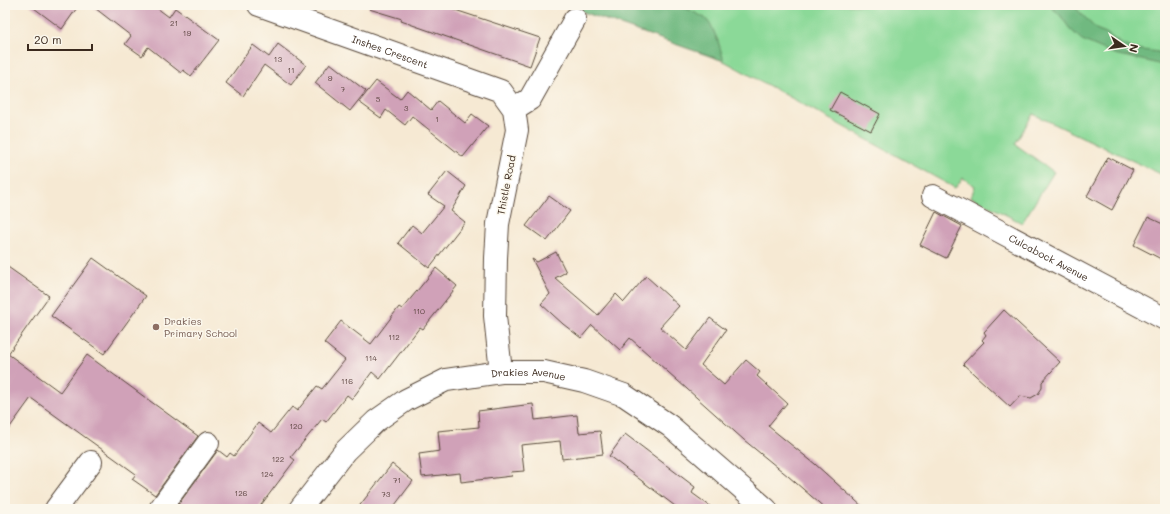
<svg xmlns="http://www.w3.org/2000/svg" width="1170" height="514" viewBox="0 0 1170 514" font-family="Mali,sans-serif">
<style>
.green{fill:#8bd998;stroke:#63825b}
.forest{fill:#70b980;stroke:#56724f}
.building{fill:#d0a1b8}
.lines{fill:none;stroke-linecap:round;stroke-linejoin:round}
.minor-casing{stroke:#574739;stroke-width:24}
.minor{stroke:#fff;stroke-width:22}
.education-dot{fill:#8d6e63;stroke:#fbf7ec;stroke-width:1.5}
.labels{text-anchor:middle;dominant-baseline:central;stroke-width:3;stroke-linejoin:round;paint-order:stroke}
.number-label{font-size:8px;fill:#604844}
.street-label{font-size:10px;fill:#3b2a1e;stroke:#fbf7ec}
.education-label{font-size:10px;fill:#785e54;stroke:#fbf7ec;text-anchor:start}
</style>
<rect width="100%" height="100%" fill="#fbf7ec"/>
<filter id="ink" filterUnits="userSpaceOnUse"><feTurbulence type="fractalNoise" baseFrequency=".025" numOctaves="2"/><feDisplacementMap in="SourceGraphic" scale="8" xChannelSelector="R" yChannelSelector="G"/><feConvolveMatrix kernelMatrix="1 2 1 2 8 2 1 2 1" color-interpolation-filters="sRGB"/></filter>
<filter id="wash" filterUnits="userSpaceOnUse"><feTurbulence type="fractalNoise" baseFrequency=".012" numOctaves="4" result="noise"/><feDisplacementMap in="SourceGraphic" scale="16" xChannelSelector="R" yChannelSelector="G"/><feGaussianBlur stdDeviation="0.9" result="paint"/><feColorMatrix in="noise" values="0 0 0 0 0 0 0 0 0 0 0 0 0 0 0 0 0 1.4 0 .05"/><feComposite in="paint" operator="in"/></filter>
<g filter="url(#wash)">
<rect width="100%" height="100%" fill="#f6e9d3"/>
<path class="green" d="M564,5h601v171l-132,-62 -18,30 39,28 -32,51 -51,-26 4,-11 -12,-8 -8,10 -231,-127z"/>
<path class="forest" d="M563,5h117l25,13 6,7 7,16 6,20z
M1049,5h24l23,24 10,4 14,10 14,6 24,3 7,4v10l-14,-4 -37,-8 -32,-14 -12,-11 -10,-14z"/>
<g id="blocks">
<path class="building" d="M30,5h49l-17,24z
M91,5h62l16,12 6,-9 44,32 -28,36 -8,-6 -2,3 -33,-26 -6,9 -17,-12 6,-8z
M369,5h71l100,33 -10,28 -129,-45 1,-2 -33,-10z
M278,44l28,21 -15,20 -27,-20 -21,31 -17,-13 27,-38 16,12z
M330,63l36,28 -16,20 -35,-28z
M376,81l24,18 7,-9 24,20 7,-9 27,22 7,-9 16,12 -25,31 -51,-41 -7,9 -19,-15 -5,8 -22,-16z
M840,92l40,22 -9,17 -41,-21z
M1108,157l25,13 -21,40 -25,-14z
M447,171l19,15 -15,25 14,11 -36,46 -31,-25 14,-18 10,8 22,-27 -16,-11z
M549,196l21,15 -23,30 -21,-15z
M936,212l26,14 -16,32 -26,-13z
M1148,217l17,8v36l-31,-16z
M556,252l10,20 -11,6 43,37 18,-21 8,8 22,-26 33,30 -19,21 26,23 24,-32 16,12 -25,35 23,20 22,-25 14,12 -3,4 30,27 -19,23 47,38 50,45h-39l-38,-33 -44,-36 -114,-102 -10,12 -28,-25 -11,13 -18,-14 -22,-20 9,-10 -18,-35 5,3z
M93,258l53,38 -42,58 -53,-38z
M5,265l44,31 -41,58 52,38 27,-37 111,81 -43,59 -23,-16 4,-5 -105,-76 -26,36z
M436,268l21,18 -34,43 -3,-2 -40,52 -8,-7 -20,27 -5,-4 -21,27 -4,-3 -31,38 4,3 -37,49h-83l43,-59 9,7 3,-4 4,3 24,-33 13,10 21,-26 5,4 20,-25 5,3 23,-29 -21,-17 17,-22 30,23 28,-37 3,2z
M1004,310l56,52 -18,20v6l-4,6 -7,4 -11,-2 -10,11 -47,-43 21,-22 -2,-2 4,-5 -2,-3z
M533,404l2,16 42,-5 2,18 21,-2 3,23 -41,5 -2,-18 -39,4 3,26 -13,1 1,4 -51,6 -1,-9 -38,4 -3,-23 21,-3 -2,-20 41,-4 -1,-16z
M625,434l70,53 -3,6 22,16h-35l-70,-53z
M392,464l21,17 -21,28h-35z"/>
</g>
</g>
<g filter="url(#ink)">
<use href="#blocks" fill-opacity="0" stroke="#574739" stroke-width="1"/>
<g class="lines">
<defs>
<g id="minor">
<path id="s1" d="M259,5l242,86 13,18 3,21 -19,94 -2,34 -1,58 6,56"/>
<path d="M514,109l16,-10 45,-80"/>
<path id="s2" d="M933,196l232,123"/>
<path d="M56,509l35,-47"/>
<path d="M160,509l48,-66"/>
<path id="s3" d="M300,509l45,-58 31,-30 30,-21 40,-20 55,-8h43l40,9 40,14 46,31 96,83"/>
</g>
</defs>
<use href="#minor" class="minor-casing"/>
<use href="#minor" class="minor"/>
</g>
</g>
<circle class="education-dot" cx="156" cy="327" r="4"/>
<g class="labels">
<g class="number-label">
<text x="174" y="23">21</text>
<text x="187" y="33">19</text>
<text x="278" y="59">13</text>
<text x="291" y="70">11</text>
<text x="330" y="78">9</text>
<text x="343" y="89">7</text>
<text x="378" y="99">5</text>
<text x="406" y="108">3</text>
<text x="437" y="119">1</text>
<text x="419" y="311">110</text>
<text x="394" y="337">112</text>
<text x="371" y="358">114</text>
<text x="347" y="381">116</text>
<text x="296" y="426">120</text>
<text x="278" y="459">122</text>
<text x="267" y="474">124</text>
<text x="397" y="480">71</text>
<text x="241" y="493">126</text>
<text x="386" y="494">73</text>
</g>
<g class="street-label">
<text stroke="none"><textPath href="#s1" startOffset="139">Inshes Crescent</textPath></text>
<text transform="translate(506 185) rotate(-79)">Thistle Road</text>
<text stroke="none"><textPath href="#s2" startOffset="131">Culcabock Avenue</textPath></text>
<text stroke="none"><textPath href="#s3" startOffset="281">Drakies Avenue</textPath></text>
</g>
<g class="education-label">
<text x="164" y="321">Drakies<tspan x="164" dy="12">Primary School</tspan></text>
</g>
</g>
<rect width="1170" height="514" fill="none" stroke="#fbf7ec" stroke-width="20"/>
<g transform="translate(1124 46) rotate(103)" stroke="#fbf7ec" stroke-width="3" paint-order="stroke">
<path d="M0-3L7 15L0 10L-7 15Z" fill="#3b2a1e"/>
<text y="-6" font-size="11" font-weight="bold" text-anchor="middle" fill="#3b2a1e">N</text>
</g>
<path d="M28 44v6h64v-6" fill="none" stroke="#3b2a1e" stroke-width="2"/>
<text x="34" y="44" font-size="12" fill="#3b2a1e" stroke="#fbf7ec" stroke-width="3" paint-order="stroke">20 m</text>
</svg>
